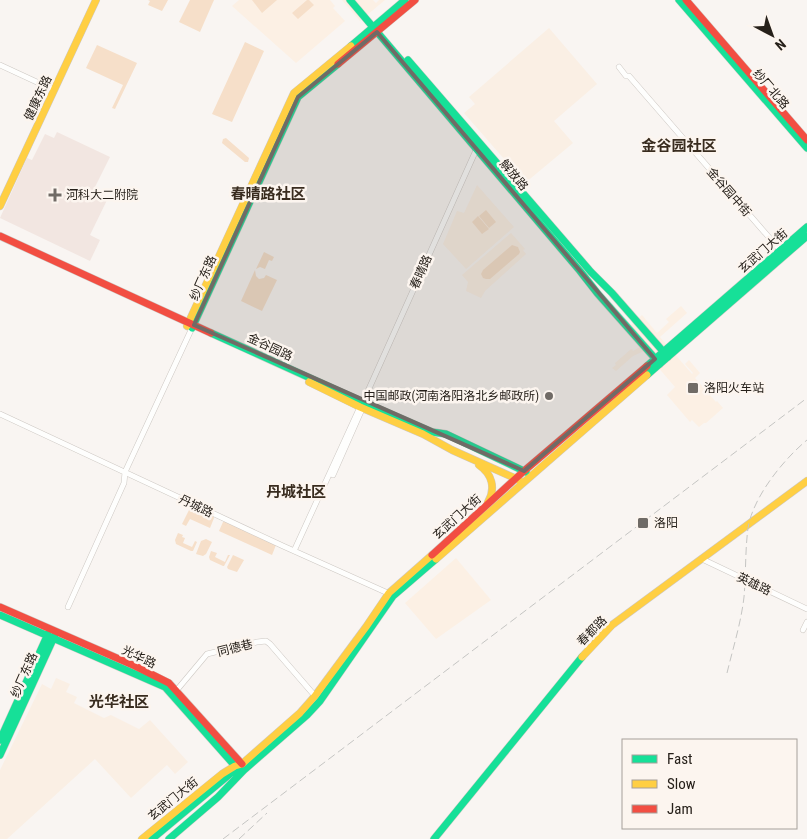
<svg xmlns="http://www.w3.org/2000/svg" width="807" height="839" viewBox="0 0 807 839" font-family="'Roboto Condensed','Noto Sans SC',sans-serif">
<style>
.built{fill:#fcf0e4}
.industrial{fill:#faefe4}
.medical{fill:#f2e6e1}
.green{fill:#f6dfc9}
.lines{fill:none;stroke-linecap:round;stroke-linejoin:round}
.street-casing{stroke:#cdc8c3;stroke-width:6}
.fast-casing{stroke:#cdc8c3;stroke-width:8}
.slow-casing{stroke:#cdc8c3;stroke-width:8}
.jam-casing{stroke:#cdc8c3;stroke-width:8}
.street{stroke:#fefefd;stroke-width:5}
.fast{stroke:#16e098;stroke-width:7}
.slow{stroke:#ffcf43;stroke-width:7}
.jam{stroke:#f24e42;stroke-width:7}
.rail{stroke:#c5c5c3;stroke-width:1;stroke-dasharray:8 4;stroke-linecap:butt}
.marked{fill:#706b66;fill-opacity:0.2;stroke:#706b66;stroke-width:4;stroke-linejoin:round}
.poi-dot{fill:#706b66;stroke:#fcf5ef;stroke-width:2}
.labels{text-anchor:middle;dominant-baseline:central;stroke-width:5;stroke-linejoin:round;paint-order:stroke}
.street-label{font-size:12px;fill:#26201a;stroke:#fcf5ef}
.poi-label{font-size:12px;fill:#26201a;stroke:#fcf5ef;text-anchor:start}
.quarter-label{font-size:15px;font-weight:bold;fill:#392c1f;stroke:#fcf5ef}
</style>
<rect width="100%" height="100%" fill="#f9f5f2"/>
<path class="built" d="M239,0h91l5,6 -2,2 12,13 -49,42 -64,-57z
M342,0h31l3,3 3,-3h6l-25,21z
M477,185l37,42 -48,42 -23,-25 14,-33 7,2z
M511,233l14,16 -2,1 3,4 -41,37 -4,7 -15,-7 2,-9 -6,-7z
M681,306l6,7 -27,24 32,37 1,-1 -8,-9 4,-4 11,13 -5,5 21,24 1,-1 6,7 -17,15h-2l-5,4 -7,-7 -2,2 -23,-27 8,-8 -31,-36 -11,5 -17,15 -4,-3 4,-3 -1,-2 15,-13 2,-1 1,2 7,-4 6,-5 -16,-16 12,-11 15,18 12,-11 -3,-3z
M456,558l35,42 -55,39 -31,-36z"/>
<path class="industrial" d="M549,28l48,56 -43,37 19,22 -48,40 -61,-70 11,-9 -6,-7z
M56,678l14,6 -4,8 11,5 -3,6 30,15 7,-3 28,14 11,-9 38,42 -13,12 -8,-9 -36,33 -36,-39 -88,80h-7v-69l42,-86 9,5z"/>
<path class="medical" d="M57,132l53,25 -17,34 15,7 -18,37 10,5 -10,21 -90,-43 27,-60 5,2 13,-26 9,4z"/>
<path class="green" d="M148,0h20l-6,11 -14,-6 2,-4z
M190,0h24l-14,32 -21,-10z
M252,0h25l-15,13z
M307,0h2l5,5 -16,14 -6,-6z
M245,42l19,9 -32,71 -20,-8z
M97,45l40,18 -22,46 -3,-1 11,-23 -37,-17z
M226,138l23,20 -1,4h-3l-23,-19 1,-4z
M486,210l10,12 -7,6 -10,-12z
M478,216l11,13 -7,5 -10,-12z
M512,245l6,2 2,5 -1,2 -29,25h-4l-3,-1 -2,-4 2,-4z
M264,252l10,5 -2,4 -3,-1 -4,9 -5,-2 -4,2z
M255,270l1,6 3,3 5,-1 2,-3 11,5 -15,31 -21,-10z
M191,506l23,11v1l-4,10 -20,-9 -4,7 -4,-2z
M225,521l51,24 -4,10 -53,-24 4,-9z
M178,533l5,2 -1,2 3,1 -2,5 9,4 3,-6 2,1 -4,9h-2l-15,-7 -1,-4z
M206,539l6,3 -6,12 -3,2 -7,-2 5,-13z
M211,551l6,2 -2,4 10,5 3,-7h2l-6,11h-1l-13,-6 -1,-3z
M233,555l11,5 -7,12 -9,-3 -1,-2z"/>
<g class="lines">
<defs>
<path id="street" d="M0,65l54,25
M619,67l7,9h3l151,174
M0,414l283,132 107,48
M333,475l30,-68
M294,551l66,-144 3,-5 114,-254
M702,559l105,50
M68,607l56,-124 1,-11 67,-144
M803,630l4,-8
M176,691l31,-37 50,-12 9,-1 4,3 45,52"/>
<path id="fast" d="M350,0l230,271 18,23 62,70
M679,0l128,148
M351,46l54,-46
M408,60l183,212 21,21 56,64
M192,328l106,-231 40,-33
M211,333l152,69 69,30 14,2 80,38
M647,366l160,-139
M647,375l160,-139
M0,615l165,72 70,79
M0,740l48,-106
M0,755l55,-120
M152,839l90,-75
M169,839l49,-42 26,-27 63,-55 13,-14 73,-105 43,-37
M434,839l148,-182"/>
<path id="slow" d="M0,206l96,-206
M187,326l107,-233 57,-47
M309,382l51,25 63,27 29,16 67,30
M479,465c13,9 17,23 9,37
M436,559l211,-184
M582,657l30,-32 195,-144
M142,839l80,-65 13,-8 7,-2 58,-51 15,-17 51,-69 23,-34 43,-38"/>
<path id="jam" d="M686,0l121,140
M338,64l77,-64
M0,236l211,97
M432,555l92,-84 123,-105
M0,607l135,59 34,17 73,81"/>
</defs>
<use href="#street" class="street-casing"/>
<use href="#fast" class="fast-casing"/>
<use href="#slow" class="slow-casing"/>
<use href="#jam" class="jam-casing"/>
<use href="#street" class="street"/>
<use href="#fast" class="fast"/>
<use href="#slow" class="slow"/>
<use href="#jam" class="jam"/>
<path class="rail" d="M727,673c6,-25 14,-50 17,-76 2,-22 1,-46 4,-69 5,-31 35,-68 59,-88
M223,839l584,-441
M239,839l28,-26"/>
</g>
<path class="marked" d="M377,32l278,327 -131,112 -330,-146 104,-228z"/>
<g class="poi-dot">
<path d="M52.5 187.5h5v5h5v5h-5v5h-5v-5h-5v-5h5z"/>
<rect x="687" y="382" width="12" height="12" rx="2.5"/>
<circle cx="549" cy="396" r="5"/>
<rect x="637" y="517" width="12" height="12" rx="2.5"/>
</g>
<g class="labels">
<g class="street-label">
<text transform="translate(771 89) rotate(49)">纱厂北路</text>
<text transform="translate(38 98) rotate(-65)">健康东路</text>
<text transform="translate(514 175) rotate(50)">解放路</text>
<text transform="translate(729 192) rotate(49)">金谷园中街</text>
<text transform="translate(763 251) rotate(-41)">玄武门大街</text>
<text transform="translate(421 272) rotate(-66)">春晴路</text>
<text transform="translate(203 278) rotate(-66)">纱厂东路</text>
<text transform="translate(270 347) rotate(25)">金谷园路</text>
<text transform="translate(196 506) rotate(25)">丹城路</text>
<text transform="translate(457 517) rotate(-42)">玄武门大街</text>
<text transform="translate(754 584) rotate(25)">英雄路</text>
<text transform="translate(592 631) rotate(-45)">春都路</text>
<text transform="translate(235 648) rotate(-14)">同德巷</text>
<text transform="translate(139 657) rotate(25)">光华路</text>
<text transform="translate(24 675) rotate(-66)">纱厂东路</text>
<text transform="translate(173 799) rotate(-39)">玄武门大街</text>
</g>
<g class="poi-label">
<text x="66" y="195">河科大二附院</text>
<text x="704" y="388">洛阳火车站</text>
<text x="539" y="396" text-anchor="end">中国邮政(河南洛阳洛北乡邮政所)</text>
<text x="654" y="523">洛阳</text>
</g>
<g class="quarter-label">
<text x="679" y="146">金谷园社区</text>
<text x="268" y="194">春晴路社区</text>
<text x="296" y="492">丹城社区</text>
<text x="119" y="702">光华社区</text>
</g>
</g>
<rect x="622" y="739" width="175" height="90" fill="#fcf5ef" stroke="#a6a09a"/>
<rect x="632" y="755" width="25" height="8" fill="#16e098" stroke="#a6a09a"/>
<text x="667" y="764" font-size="15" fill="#26201a">Fast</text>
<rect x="632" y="780" width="25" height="8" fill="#ffcf43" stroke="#a6a09a"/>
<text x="667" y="789" font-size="15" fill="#26201a">Slow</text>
<rect x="632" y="805" width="25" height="8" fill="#f24e42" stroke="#a6a09a"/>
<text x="667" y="814" font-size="15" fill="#26201a">Jam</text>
<g transform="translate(772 35) rotate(139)" stroke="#fcf5ef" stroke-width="4" paint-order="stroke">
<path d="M0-4L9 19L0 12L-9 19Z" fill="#26201a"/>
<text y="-8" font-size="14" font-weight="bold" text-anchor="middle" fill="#26201a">N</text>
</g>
</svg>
